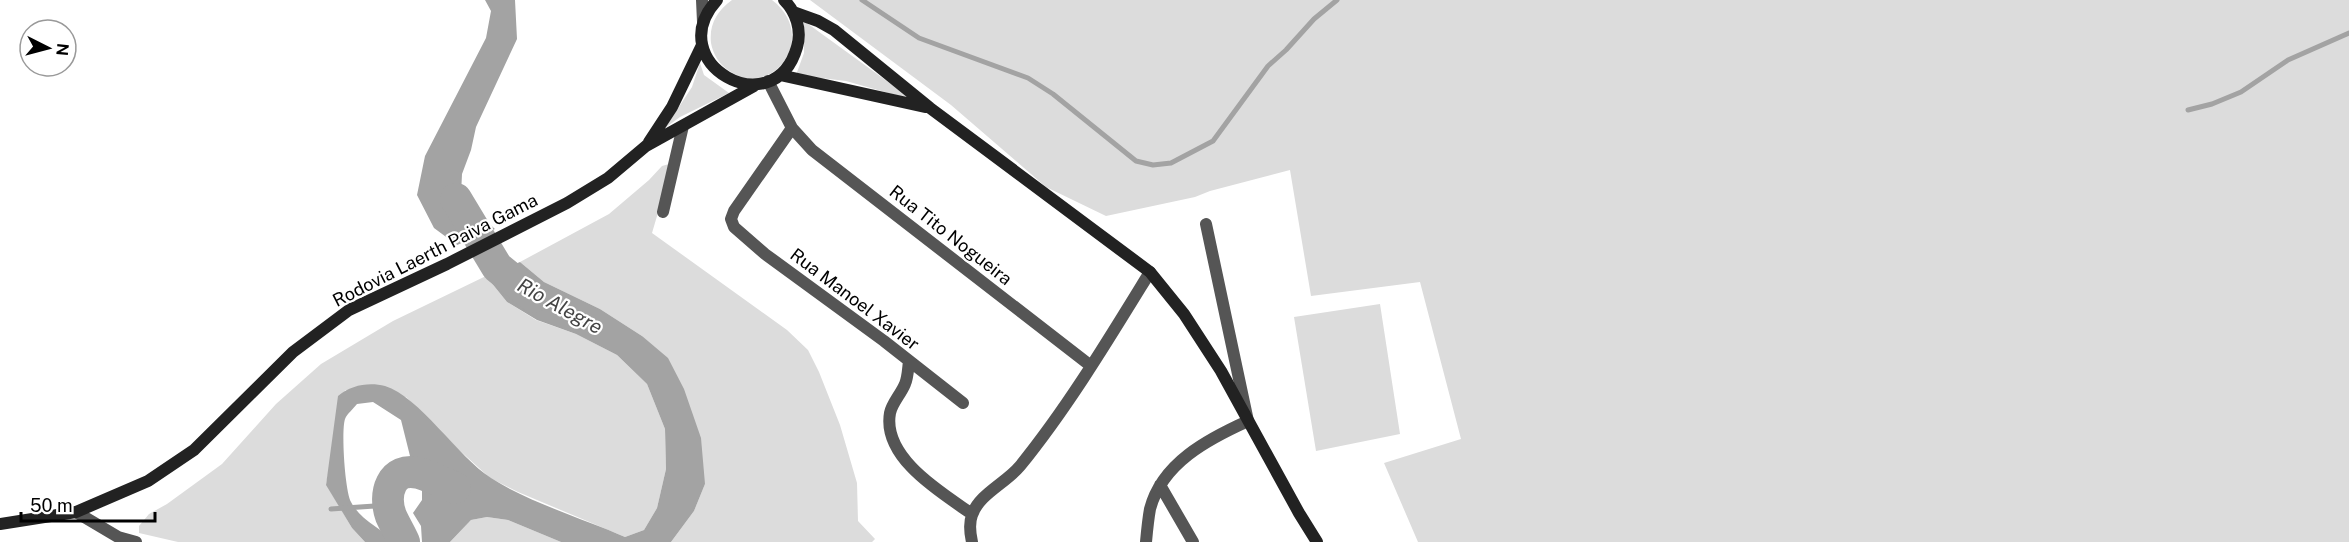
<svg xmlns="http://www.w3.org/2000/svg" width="2349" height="542" viewBox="0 0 2349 542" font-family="'Public Sans',sans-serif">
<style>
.green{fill:#dcdcdc}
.water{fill:#a3a3a3}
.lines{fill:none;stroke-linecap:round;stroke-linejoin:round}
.stream{stroke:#a3a3a3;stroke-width:5}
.river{stroke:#a3a3a3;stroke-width:32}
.minor{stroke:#555;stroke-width:12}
.tertiary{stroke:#555;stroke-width:12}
.secondary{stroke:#222;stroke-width:12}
.labels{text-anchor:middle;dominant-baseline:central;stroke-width:4.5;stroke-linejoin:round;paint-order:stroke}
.street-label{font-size:18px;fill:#000;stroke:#fff}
.water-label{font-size:20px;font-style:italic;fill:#444;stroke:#fff}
</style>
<rect width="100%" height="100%" fill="#fff"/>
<path class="green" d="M732,0h40c48,36 0,102 -44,70 -9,-6 -15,-16 -17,-27 -2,-19 6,-32 21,-43z
M810,0h1539v542h-931l-34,-79 77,-24 -41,-157 -109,14 -21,-126 -80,21 -15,6 -89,19 -60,-29 -95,-82z
M804,21l109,79 -67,-19 -50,-6 8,-22z
M700,63l4,12 25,18 -49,24 -15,11 27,-41z
M669,164l1,8 -18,61 135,97 21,20 11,22 21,53 17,58 1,38 17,18 -3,3h-201l23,-31 11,-27 -63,-148 -42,-27 -56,-27 -24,-20 89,-48 40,-34 13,-14z
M486,276l21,26 29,18 40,14 41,21 30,29 18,45 1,40 -9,39 -13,22 -19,7 -107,-45 -28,-14 -32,-29 -52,-52 -61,-7 -19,94 26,44 13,14h-187l-39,-9v-7l10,-12 18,-10 55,-40 54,-60 45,-40 72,-43z
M1380,304l20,130 -84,17 -22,-134z
M487,517l21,3 53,22h-111l21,-22z"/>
<path class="water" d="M485,0h30l2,39 -41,88 -5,23 -9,24 -1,21 14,16 20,18 -38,16 -23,-17 -17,-33 8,-39 61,-118 5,-27z
M520,262l24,20 56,27 42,27 26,22 16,31 17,49 4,46 -11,27 -23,31h-110l-53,-22 -21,-3 -16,3 -21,22h-28l-1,-16 -8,-13 9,-13v-9l-9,-23 -12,-48 -28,-18 -16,2c-3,4 -10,10 -12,15 -4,12 0,72 6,83 9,18 31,27 45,40h-31l-13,-14 -26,-43 12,-89c13,-11 31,-14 47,-10 34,10 73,71 106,92 37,24 93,41 134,59l19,-7 13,-22 9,-39 -1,-40 -18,-45 -30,-29 -41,-21 -39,-14 -30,-18 -21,-26z"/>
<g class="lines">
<path class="stream" d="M862,0l57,38 109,40 25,16 83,67 17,4 18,-2 42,-22 55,-75 18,-16 28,-31 23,-19
M2188,110l24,-6 29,-12 47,-32 61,-27
M331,509l58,-4"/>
<path class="river" d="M456,199l41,68 37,30
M404,542c-4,-9 -9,-17 -13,-26 -8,-22 0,-50 28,-43 12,3 24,10 36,15"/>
<path class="minor" d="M768,81l24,47 20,22 279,216
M792,128l-58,83 -3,8 3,8 31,27 119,87 79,62
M663,212l20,-86
M909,361c-1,7 -1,16 -4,23 -4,10 -13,19 -15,29 -8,45 52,80 82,101
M1160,485l33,57
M972,542c-2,-9 -3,-19 0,-27 7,-21 34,-32 48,-49 48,-59 90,-129 130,-194
M1146,542c1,-11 2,-22 4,-33 12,-46 58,-70 98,-88l-42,-197"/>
<path class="tertiary" d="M702,0l1,22
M76,512l42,25 18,5"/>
<path class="secondary" d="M717,0c-57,63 57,127 80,47 5,-17 -1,-35 -13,-47
M793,12l25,9 16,9 96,78 220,164 34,42 37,57 78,142 18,29
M780,75l145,32
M649,142l23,-35 30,-62
M0,524l76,-12 72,-31 46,-31 99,-98 56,-42 98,-46 120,-61 41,-25 38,-32 108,-60"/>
</g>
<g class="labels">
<g class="street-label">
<text transform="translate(951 235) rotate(38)">Rua Tito Nogueira</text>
<text transform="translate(435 250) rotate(-27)">Rodovia Laerth Paiva Gama</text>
<text transform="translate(855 299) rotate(37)">Rua Manoel Xavier</text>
</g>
<g class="water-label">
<text transform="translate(560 306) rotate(29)">Rio Alegre</text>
</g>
</g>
<g transform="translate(48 48) rotate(96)"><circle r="28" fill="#ffffff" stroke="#999999" stroke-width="1.5"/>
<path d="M0-4.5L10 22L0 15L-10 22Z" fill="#000000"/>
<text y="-9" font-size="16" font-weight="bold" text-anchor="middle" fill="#000000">N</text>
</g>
<path d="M21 512v9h134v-9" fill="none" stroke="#000000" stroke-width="3"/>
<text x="30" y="512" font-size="18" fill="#000000" stroke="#ffffff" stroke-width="4.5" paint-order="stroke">50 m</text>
</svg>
